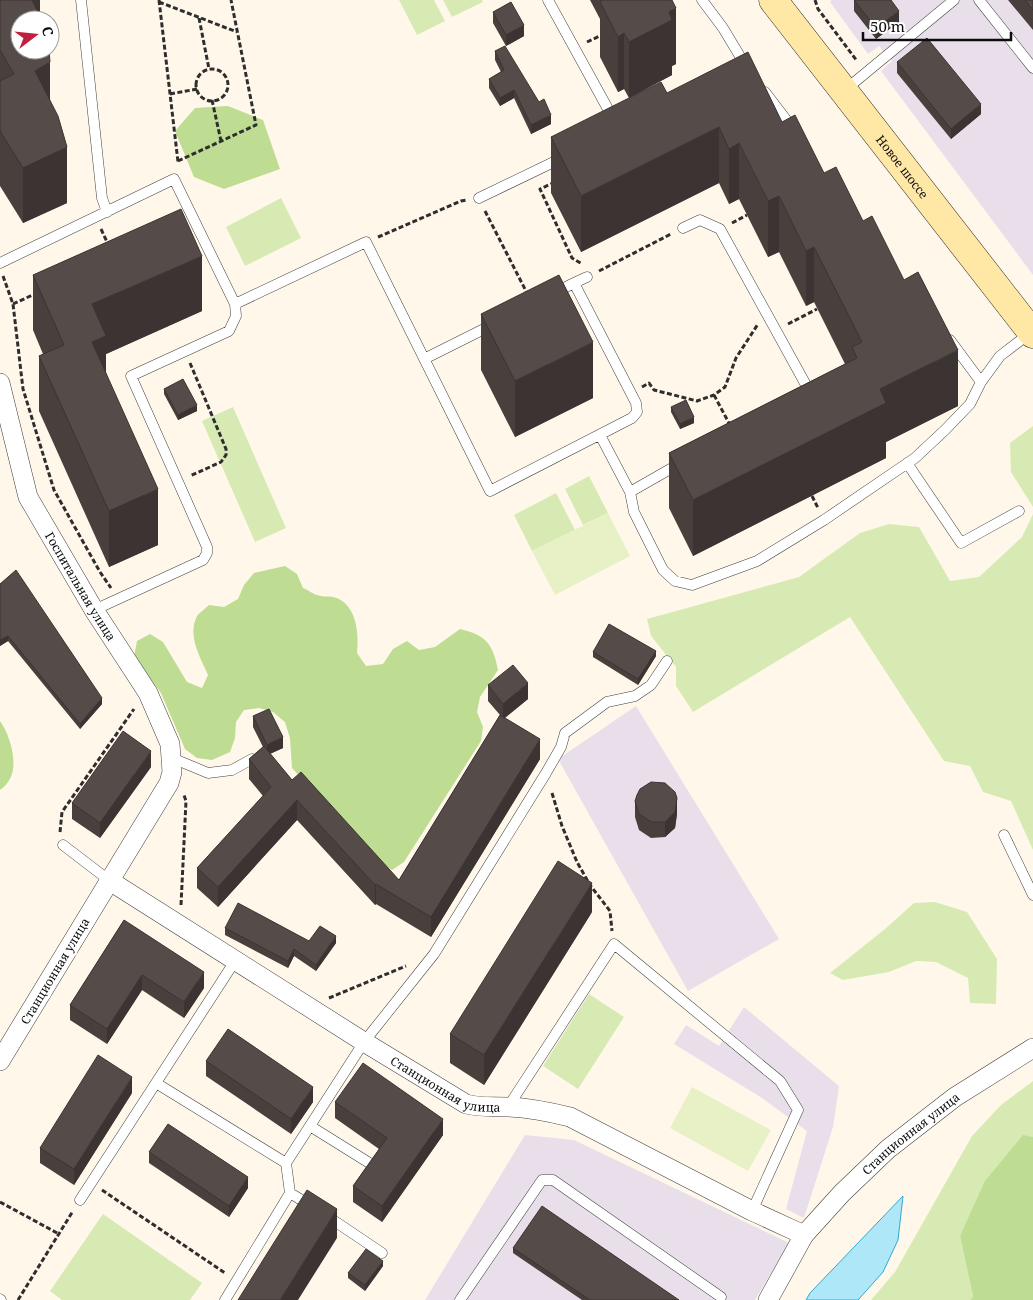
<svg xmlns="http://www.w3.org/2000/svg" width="1033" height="1300" viewBox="0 0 1033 1300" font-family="'Noto Serif',serif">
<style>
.industrial{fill:#e8dfeb}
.green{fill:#d8eab3}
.forest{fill:#bedc92}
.pitch{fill:#e8f1c5}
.water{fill:#ade7f8;stroke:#31a9d2}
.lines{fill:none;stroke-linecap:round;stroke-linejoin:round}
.lane-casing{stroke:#3f3f3f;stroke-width:11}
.street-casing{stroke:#3f3f3f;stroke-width:20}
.secondary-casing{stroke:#2e2e2e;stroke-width:29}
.path{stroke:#2e2e2e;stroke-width:3;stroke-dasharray:5 2.5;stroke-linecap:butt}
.lane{stroke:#fff;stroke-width:10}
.street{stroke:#fff;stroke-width:19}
.secondary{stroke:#ffe8a5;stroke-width:28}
.wall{fill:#49403e}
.shaded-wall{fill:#3c3432}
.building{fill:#554b48;stroke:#3c3432}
.labels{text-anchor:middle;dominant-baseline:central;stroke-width:5;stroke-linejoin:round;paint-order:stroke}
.street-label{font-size:12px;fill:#0c0c0c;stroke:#fff}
</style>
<rect width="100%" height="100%" fill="#fff8ea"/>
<path class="industrial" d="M832,0h201v275l-152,-204 11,-10 -13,-15 -11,8 -38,-52z
M636,706l143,233 -91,52 -130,-232z
M744,1007l95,79 -6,41 -29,91 -18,-9 21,-78 -45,-33 -88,-54 12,-19 33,21z
M525,1135l49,5 215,103 -34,57h-330z"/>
<path class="green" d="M399,0h35l11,21 -28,14z
M443,0h39l1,2 -31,15z
M281,198l20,40 -56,28 -19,-39z
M233,407l53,121 -31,14 -53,-121z
M1033,426v81l-22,-35 -1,-29z
M589,476l19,37 -25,12 -18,-36z
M556,493l19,37 -43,21 -18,-36z
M1033,514v336l-22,-49 -28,-9 -13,-26 -26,-5 -94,-144 -157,95 -17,-26v-19l-25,-31 -4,-17 152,-42 61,-44 29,-9 30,3 31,54 29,-4 43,-40z
M935,902l32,10 30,47 -1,45 -26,-1 -2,-25 -32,-16 -20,-1 -27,11 -46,8 -13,-7 55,-44 29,-26z
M589,994l35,23 -46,72 -35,-23z
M1033,1081v56l-10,-1 -63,100 13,62 -3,2h-99l24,-28 77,-136 29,-31z
M103,1214l99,69 -12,17h-128l-12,-9z"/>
<path class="forest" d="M228,106l35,14 17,49 -56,20 -30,-12 -19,-46 20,-23z
M285,566l12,8 6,14c5,2 10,6 14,7 5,2 11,1 16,2 24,6 26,36 24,56l9,13 17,-2 10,-15 14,-8 12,9 16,-3 25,-18c26,6 33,15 38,41l-18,27 -3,15 6,15 -2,14 -77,121 -12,8 -13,-8 -87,-94 -2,-30 -5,-16 -12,-10 -14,-4 -15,2 -8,12 -1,16 -5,14 -18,8 -15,-2 -12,-9 -24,-56 -27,-36 3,-16 13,-7 13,8 24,40 15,6 6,-13c-8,-18 -21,-39 -11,-59 3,-4 9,-8 12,-11l15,2 14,-8 6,-14 10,-12z
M0,721c10,14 20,45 8,61 -2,3 -5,6 -8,8z
M1023,1135l10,2v163h-63l3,-3 -13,-61 25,-55z"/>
<path class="pitch" d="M608,513l22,43 -75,39 -23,-44z
M692,1087l79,43 -23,41 -78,-43z"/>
<path class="water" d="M903,1196l-5,44 -15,32 -25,28h-52l4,-7z"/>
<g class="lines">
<defs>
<path id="lane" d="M81,0l21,198 5,14
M548,0l66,120
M702,0l21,28 24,40
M979,0l54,68
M845,90l109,-90
M765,92l29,38
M479,198l83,-40
M683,228l17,-8 20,9 86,156 2,9 -2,2
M0,263l174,-84 61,125 1,12 -7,15 -98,45 76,171v6l-4,7 -109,50
M574,283l13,-6
M235,304l131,-62 124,249 142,-73 5,-6 -1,-9 -62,-120 -20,10
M950,340l31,42
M424,359l68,-34
M600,435l30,57 4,20 29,58 12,11 17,4 65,-24 67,-41 91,-62 30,-28 25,-26 11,-22 19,-26 30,-23
M907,463l54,80 58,-32
M630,492l49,-28
M172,758l36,15 24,-3 20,-11
M1004,835l29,60
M63,845l47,36
M156,1083l130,80 4,30 -65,107
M508,1107l106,-163 166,137 18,29 -46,101
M310,1126l61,38
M286,1163l78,-121 70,-88 112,-181 15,-26 4,-14 42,-31 28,-6 16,-11 16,-24
M290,1193l23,14
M80,1200l155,-239
M327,1216l55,37
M0,1299l1,1
M460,1300l82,-120h11l168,117"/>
<g id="street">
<path id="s1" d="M0,383l28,114 66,113 54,83 22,51 2,28 -3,11 -169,278"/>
<path id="s2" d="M110,881l254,161 102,62c14,4 28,2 43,3 21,1 41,5 61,10l182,94 52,24"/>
<path id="s3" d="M768,1300l36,-65 38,-42 46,-44 67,-52 78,-49"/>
</g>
<g id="secondary">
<path id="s4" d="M773,0l260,334"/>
</g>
</defs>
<use href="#lane" class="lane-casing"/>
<use href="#street" class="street-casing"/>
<use href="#secondary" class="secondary-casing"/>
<path class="path" d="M159,0l19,162
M815,0l3,9 39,52
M159,2l78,30
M199,18l10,51
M587,42l17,-8
M196 85a16 16 0 1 1 32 0a16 16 0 1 1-32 0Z
M170,94l27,-5
M212,100l9,41
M178,161l78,-36 -25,-125
M555,182l-15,7 32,69 10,6
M485,211l43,84
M732,223l15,-8
M101,229l7,15
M378,237l83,-36 6,-1
M599,271l72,-37
M3,276l10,28 10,85 31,101 46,82 11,16
M13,304l24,-11
M788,324l29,-15
M190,363l36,86v6l-5,7 -31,14
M642,387l7,-4 5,7 43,11 17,-6 11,-8 11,-29 22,-34
M714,395l16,30
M812,496l6,12
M552,793l10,33 15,36 13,23 20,26 2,20
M60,832l2,-20 72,-103
M181,905l5,-104 -2,-6
M329,998l77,-32
M102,1190l123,83
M0,1202l59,32
M18,1300l55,-89"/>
<use href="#lane" class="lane"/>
<use href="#street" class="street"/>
<use href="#secondary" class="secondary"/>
</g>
<path class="wall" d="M0,0h40v16l10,84 17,103 -44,20 -23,-37z
M590,0h82l4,64 -4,2v9l-43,23 -5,-9 -6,3 -18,-35v-38z
M854,0l45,22 -23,17 -22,-28z
M1008,0h25v30z
M493,12l31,24 -18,10 -13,-23z
M495,51l56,73 -20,10 -17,-36 -14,8 -11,-18v-9l12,-7 -6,-12z
M897,62l84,52 -30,25 -54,-66z
M667,93l115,29 42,51 134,233 -72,36v16l-193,98 -24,-48v-55l176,-89 -31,-62 -8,4 -27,-54 -11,5 -29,-58 -10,5 -10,-21 -138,69 -30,-59v-56z
M33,275l169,36 -96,43v19l52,172 -49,22 -70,-156v-55l4,-2 -10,-24z
M481,314l112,84 -78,39 -34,-67z
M164,389l33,22 -19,9 -14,-26z
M671,407l23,16 -14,6 -9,-17z
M0,584l102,120 -22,25 -72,-88 -8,5z
M593,652l63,4 -18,29 -45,-28z
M488,685l40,14 -23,19 35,41 -109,178 -55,-33 -1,1 -78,-85 -79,87 -21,-19v-20l66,-72 -14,-17v-20l14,-12 -10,-20v-11l30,32 -13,6 22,26 107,100 101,-165 -12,-14z
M151,767l-51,71 -28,-19v-16z
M635,801l42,13 -2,14 -10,9 -14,1 -12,-8 -4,-13z
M592,912l-108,173 -34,-22v-29z
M124,920l80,68 -20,30 -42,-28 -35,54 -37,-24v-15z
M225,928l84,13 27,2 -20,28 -22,-15 -6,12 -63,-33z
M206,1061l107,41 -22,32 -85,-58z
M132,1093l-58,92 -34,-22v-15z
M335,1102l108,33 -61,87 -29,-20v-16l26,-37 -44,-31z
M149,1152l99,36 -19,29 -80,-54z
M513,1248l166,52h-97l-69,-47z
M383,1266l-18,25 -17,-13v-5z"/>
<path class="shaded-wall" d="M25,0h15v20z
M676,8v56l-4,2v9l-43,23v-56l40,-30z
M899,11v11l-23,17v-11z
M524,25v11l-18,10v-11z
M624,33v56l-6,3v-55z
M50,62v56l-15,-47z
M514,90v8l-14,8v-8z
M981,104v10l-30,25v-10z
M551,115v9l-20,10v-9z
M719,127v56l-138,69v-56z
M739,143v56l-10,5v-55z
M67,147v56l-44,20v-55z
M779,196v56l-11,5v-56z
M814,247v55l-8,4v-55z
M202,256v55l-96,43v38l-14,6v-94z
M593,342v56l-78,39v-56z
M958,350v56l-72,36v16l-193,98v-56l187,-111z
M197,405v6l-19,9v-5z
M694,417v6l-14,6v-5z
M158,489v56l-49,22v-56z
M8,636v5l-8,5v-6z
M656,651v5l-18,29v-6z
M528,683v16l-25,20v-15z
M102,698v6l-22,25v-5z
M283,737v11l-16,7v-10z
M540,739v20l-109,178v-20z
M151,751v16l-51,71v-15z
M677,798v16l-2,14 -10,9v-15z
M297,800v20l-79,87v-20z
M592,883v29l-108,173v-30z
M376,884v20l-1,1v-20z
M336,936v7l-20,28v-6z
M294,949v7l-6,12v-7z
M204,972v16l-20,30v-16z
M142,975v15l-35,54v-15z
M132,1077v16l-58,92v-16z
M313,1087v15l-22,32v-15z
M443,1119v16l-61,87v-16z
M248,1177v11l-19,29v-11z
M337,1209v29l-39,62h-18z
M383,1261v5l-18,25v-6z"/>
<path class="building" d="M0,0h32l10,20h-22v30h29l1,12 -15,9 23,45 9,31 -44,21 -23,-37v-50l14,-7 -14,-24z
M603,0h69l4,8 -7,4 3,8 -43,22 -5,-9 -6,4 -18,-35z
M854,0h37l8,11 -23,17z
M1025,0h8v10z
M511,2l13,23 -18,10 -13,-23z
M927,38l54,66 -30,25 -54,-67z
M505,46l34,56 5,-3 7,16 -20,10 -17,-35 -14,8 -11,-19 15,-9 -9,-19z
M748,52l34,70 13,-7 29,58 12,-6 27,54 9,-5 32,64 14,-8 40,78 -78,39 6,14 -193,97 -24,-47 188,-95 -5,-11 10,-5 -48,-95 -8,4 -27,-55 -11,5 -29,-58 -10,6 -10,-22 -138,69 -30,-59 110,-55 6,11z
M181,209l21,47 -110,48 14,32 -14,6 66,147 -49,22 -70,-155 25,-11 -31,-70z
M559,275l34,67 -78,39 -34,-67z
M183,379l14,26 -19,10 -14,-26z
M686,400l8,17 -14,7 -9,-17z
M16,570l86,128 -22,26 -72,-88 -8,4v-56z
M609,624l47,27 -18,28 -45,-27z
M513,665l15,18 -25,21 -15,-19z
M269,709l14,28 -16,8 -14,-29z
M500,715l40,24 -109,178 -55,-33 -1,1 -78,-85 -79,87 -21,-19 74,-81 -22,-28 15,-13 28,34 9,-8 98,108z
M123,731l28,20 -51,72 -28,-20z
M651,782l14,1 10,9 2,6 -2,14 -10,10h-14l-12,-8 -4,-13 2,-6 3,-6z
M558,861l34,22 -108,172 -34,-21z
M238,903l71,38 11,-15 16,10 -20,29 -22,-16 -6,12 -63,-33z
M124,920l80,52 -20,30 -42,-27 -35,54 -37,-24z
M228,1029l85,58 -22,32 -85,-58z
M98,1055l34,22 -58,92 -34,-21z
M363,1063l80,56 -61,87 -29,-20 34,-48 -52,-36z
M168,1124l80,53 -19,29 -80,-54z
M307,1190l30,19 -57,91h-42z
M542,1206l137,94h-89l-77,-52z
M366,1249l17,12 -18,24 -17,-12z"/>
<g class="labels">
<g class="street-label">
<text stroke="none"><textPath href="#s4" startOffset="211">Новое шоссе</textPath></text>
<text stroke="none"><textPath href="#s1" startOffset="221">Госпитальная улица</textPath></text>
<text transform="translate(55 971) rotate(-59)">Станционная улица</text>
<text stroke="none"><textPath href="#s2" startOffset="394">Станционная улица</textPath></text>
<text stroke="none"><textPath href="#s3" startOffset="222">Станционная улица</textPath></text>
</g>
</g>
<g transform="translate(35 35) rotate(74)"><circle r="24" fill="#ffffff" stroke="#9e9e9e"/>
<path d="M0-4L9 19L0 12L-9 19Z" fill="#c01f3e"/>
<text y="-8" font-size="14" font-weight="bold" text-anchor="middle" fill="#0c0c0c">С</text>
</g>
<path d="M863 32v8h148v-8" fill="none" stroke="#0c0c0c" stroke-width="2.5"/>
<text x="870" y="32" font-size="15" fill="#0c0c0c" stroke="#ffffff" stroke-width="4" paint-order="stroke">50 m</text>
</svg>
